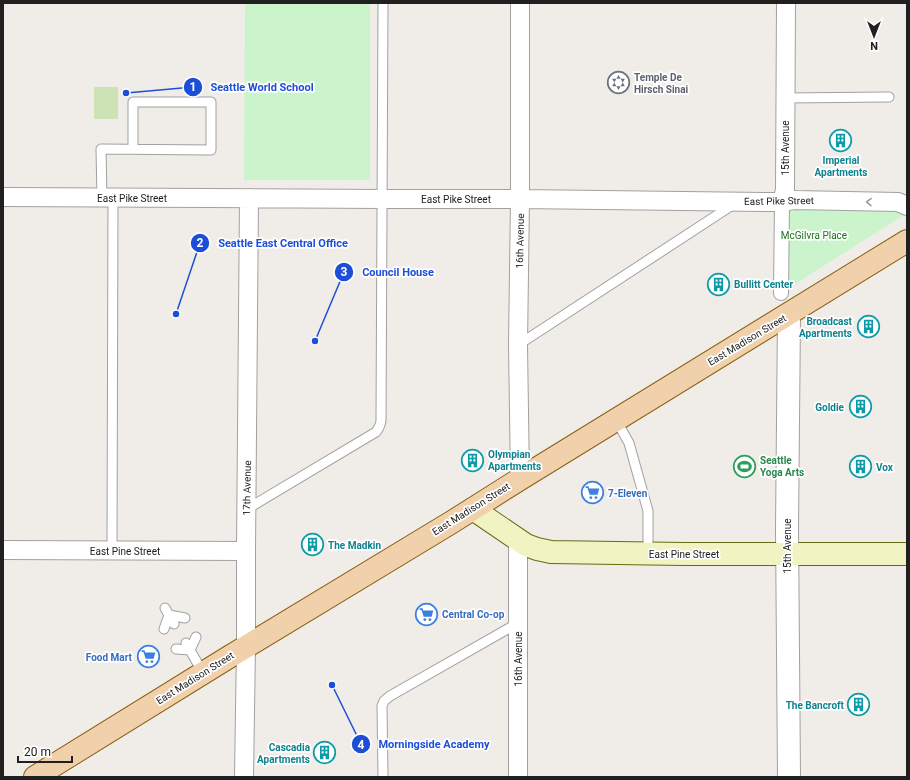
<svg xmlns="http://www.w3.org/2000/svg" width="910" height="780" viewBox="0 0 910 780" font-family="Roboto,sans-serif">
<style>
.grass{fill:#cde3b5}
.park{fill:#cbf4cd}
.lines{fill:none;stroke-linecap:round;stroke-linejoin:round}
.service-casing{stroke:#a1a1a1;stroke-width:11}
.pedestrian-casing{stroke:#a1a1a1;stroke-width:16}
.minor-casing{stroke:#a1a1a1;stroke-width:20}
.tertiary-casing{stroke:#a1a1a1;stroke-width:24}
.secondary-casing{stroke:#656c13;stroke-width:24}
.primary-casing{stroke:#8a5f12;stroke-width:24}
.service{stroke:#fff;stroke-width:9}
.pedestrian{stroke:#fff;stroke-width:14}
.minor{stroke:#fff;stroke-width:18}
.tertiary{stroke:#fff;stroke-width:22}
.secondary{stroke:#f1f3c3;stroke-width:22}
.primary{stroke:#f1d1ac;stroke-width:22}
.oneway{stroke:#9b9b9b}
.labels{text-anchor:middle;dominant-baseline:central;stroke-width:3.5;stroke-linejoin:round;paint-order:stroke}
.worship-label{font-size:10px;font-weight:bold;fill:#5b616d;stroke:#fff;text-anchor:start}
.street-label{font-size:10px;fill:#202020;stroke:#fff}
.culture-label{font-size:10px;font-weight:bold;fill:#0d838f;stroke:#fff;text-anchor:start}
.park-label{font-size:10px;fill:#1a731f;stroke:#fff}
.leisure-label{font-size:10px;font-weight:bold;fill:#27864d;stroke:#fff;text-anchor:start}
.shop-label{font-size:10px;font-weight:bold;fill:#366cbe;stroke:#fff;text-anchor:start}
.leader{fill:none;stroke:#1d4ed8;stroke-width:1.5}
.callout-dot{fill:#1d4ed8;stroke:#fff;stroke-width:1.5}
.mark-label{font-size:12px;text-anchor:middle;font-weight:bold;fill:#fff}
.callout-label{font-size:11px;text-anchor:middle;font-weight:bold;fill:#1d4ed8;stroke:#fff;stroke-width:3.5;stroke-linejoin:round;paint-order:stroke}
</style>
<rect width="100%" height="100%" fill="#f0ede8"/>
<path class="grass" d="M94,87h24v32h-24z"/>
<path class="park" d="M245,3h125v177h-126z
M782,202l125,1v10l-126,80z"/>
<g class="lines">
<defs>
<path id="service" d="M785,98l104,-1
M102,198l-1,-49 110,1v-48h-78v47
M518,345l216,-141
M616,420l13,23 19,68v43
M247,509l129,-77c3,-4 5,-7 5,-12l2,-417
M112,551l1,-353
M165,608l9,16
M169,615l16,3
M164,629l5,-14
M186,643l17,30
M176,649l14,1
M190,650l6,-13
M383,777l-1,-71 2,-5 6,-5 128,-73"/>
<path id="pedestrian" d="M781,293l1,-91"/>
<path id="minor" d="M3,197l380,2h137l245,3h17l12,-2 104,2 7,3 2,1
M782,202l3,-12 1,-187
M520,479l-2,-134 2,-146v-196
M518,540v237
M3,550l243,1
M244,777l2,-131v-95l3,-353"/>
<path id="tertiary" d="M789,315l-2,214 2,248"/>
<path id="secondary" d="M473,509l53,36 11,4 14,3 133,2h223"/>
<path id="primary" d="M35,777l194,-120 223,-135 68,-43 387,-238"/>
</defs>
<use href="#service" class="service-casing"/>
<use href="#pedestrian" class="pedestrian-casing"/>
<use href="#minor" class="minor-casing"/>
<use href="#tertiary" class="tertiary-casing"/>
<use href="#secondary" class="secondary-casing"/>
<use href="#primary" class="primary-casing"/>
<use href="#service" class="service"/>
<use href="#pedestrian" class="pedestrian"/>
<use href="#minor" class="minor"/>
<use href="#tertiary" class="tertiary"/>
<use href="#secondary" class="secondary"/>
<use href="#primary" class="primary"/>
</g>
<defs><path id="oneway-chevron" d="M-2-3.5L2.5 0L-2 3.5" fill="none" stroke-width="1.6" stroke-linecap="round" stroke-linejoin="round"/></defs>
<use class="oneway" href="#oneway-chevron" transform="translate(869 202) rotate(-179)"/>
<defs>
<symbol id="synagogue-ring" viewBox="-11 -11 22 22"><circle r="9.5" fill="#fff" stroke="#6b7280" stroke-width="1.5"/><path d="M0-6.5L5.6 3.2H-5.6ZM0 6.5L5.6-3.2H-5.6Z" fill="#6b7280"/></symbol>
<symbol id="building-ring" viewBox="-11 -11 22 22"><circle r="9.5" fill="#fff" stroke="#0f9aa8" stroke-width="1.5"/><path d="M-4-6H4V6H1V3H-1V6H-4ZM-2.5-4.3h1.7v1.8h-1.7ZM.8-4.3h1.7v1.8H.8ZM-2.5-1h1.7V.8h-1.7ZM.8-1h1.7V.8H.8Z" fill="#0f9aa8"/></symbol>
<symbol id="stadium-ring" viewBox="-11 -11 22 22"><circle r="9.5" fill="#fff" stroke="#2e9e5b" stroke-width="1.5"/><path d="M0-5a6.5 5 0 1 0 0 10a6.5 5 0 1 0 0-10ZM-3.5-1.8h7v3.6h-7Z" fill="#2e9e5b"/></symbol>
<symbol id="supermarket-ring" viewBox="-11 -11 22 22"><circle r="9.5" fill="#fff" stroke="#3f7fe0" stroke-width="1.5"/><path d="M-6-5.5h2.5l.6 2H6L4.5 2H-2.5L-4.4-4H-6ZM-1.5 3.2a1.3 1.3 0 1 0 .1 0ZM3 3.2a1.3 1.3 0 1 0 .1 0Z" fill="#3f7fe0"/></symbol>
</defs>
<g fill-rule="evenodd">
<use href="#synagogue-ring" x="606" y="70" width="25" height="25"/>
<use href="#building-ring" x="828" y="128" width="25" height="25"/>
<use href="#building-ring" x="706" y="272" width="25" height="25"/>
<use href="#building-ring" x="856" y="314" width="25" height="25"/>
<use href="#building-ring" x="848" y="394" width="25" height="25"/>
<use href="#building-ring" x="460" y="448" width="25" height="25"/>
<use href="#stadium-ring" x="732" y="454" width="25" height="25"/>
<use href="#building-ring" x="848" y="454" width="25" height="25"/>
<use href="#supermarket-ring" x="580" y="480" width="25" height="25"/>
<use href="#building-ring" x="300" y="532" width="25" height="25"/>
<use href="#supermarket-ring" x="414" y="602" width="25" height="25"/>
<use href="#supermarket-ring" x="136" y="644" width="25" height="25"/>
<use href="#building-ring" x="846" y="692" width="25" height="25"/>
<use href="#building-ring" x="312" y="740" width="25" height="25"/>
</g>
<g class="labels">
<g class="worship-label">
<text x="634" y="77">Temple De<tspan x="634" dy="12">Hirsch Sinai</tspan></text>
</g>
<g class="street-label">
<text transform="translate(785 148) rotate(-90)">15th Avenue</text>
<text x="132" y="198">East Pike Street</text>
<text x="456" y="199">East Pike Street</text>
<text transform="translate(779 201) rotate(-1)">East Pike Street</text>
<text transform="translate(520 241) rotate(-89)">16th Avenue</text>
<text transform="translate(747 340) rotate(-31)">East Madison Street</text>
<text transform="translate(247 488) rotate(-89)">17th Avenue</text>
<text transform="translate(471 509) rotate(-32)">East Madison Street</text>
<text transform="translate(787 546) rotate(-90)">15th Avenue</text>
<text x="125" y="551">East Pine Street</text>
<text x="684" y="554">East Pine Street</text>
<text transform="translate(518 659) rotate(-90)">16th Avenue</text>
<text transform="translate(195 678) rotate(-32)">East Madison Street</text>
</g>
<g class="culture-label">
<text x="841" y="160" text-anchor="middle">Imperial<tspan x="841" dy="12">Apartments</tspan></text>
<text x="734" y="284">Bullitt Center</text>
<text x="852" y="321" text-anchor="end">Broadcast<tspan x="852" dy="12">Apartments</tspan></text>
<text x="844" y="407" text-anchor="end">Goldie</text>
<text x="488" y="454">Olympian<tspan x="488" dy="12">Apartments</tspan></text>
<text x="876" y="467">Vox</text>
<text x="328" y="545">The Madkin</text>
<text x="844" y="705" text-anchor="end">The Bancroft</text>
<text x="310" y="747" text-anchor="end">Cascadia<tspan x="310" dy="12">Apartments</tspan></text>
</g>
<g class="park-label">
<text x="814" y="235">McGilvra Place</text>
</g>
<g class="leisure-label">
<text x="760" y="460">Seattle<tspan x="760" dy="12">Yoga Arts</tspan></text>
</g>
<g class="shop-label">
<text x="608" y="493">7-Eleven</text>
<text x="442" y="614">Central Co-op</text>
<text x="132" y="657" text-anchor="end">Food Mart</text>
</g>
</g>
<path class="leader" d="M126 93L193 87M176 314L200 243M315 341L344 272M332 685L361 744"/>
<g class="callout-dot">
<circle cx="126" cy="93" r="4"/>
<circle cx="176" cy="314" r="4"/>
<circle cx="315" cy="341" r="4"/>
<circle cx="332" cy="685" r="4"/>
<circle cx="193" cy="87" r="10"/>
<circle cx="200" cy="243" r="10"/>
<circle cx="344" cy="272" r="10"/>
<circle cx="361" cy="744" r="10"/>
</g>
<g class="mark-label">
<text x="193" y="91">1</text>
<text x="200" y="247">2</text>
<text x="344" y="276">3</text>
<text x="361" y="749">4</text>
</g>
<g class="callout-label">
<text x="262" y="91">Seattle World School</text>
<text x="283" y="247">Seattle East Central Office</text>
<text x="398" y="276">Council House</text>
<text x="434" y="748">Morningside Academy</text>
</g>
<rect width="910" height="780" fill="none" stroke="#202020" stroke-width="8"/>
<g transform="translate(874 36) rotate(180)" stroke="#ffffff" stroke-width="3" paint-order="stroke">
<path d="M0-3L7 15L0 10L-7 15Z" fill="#202020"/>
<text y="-6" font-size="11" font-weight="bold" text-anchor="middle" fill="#202020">N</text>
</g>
<path d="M18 756v6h54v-6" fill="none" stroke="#202020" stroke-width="2"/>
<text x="24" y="756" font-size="12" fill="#202020" stroke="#ffffff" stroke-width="3" paint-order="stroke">20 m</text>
</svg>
